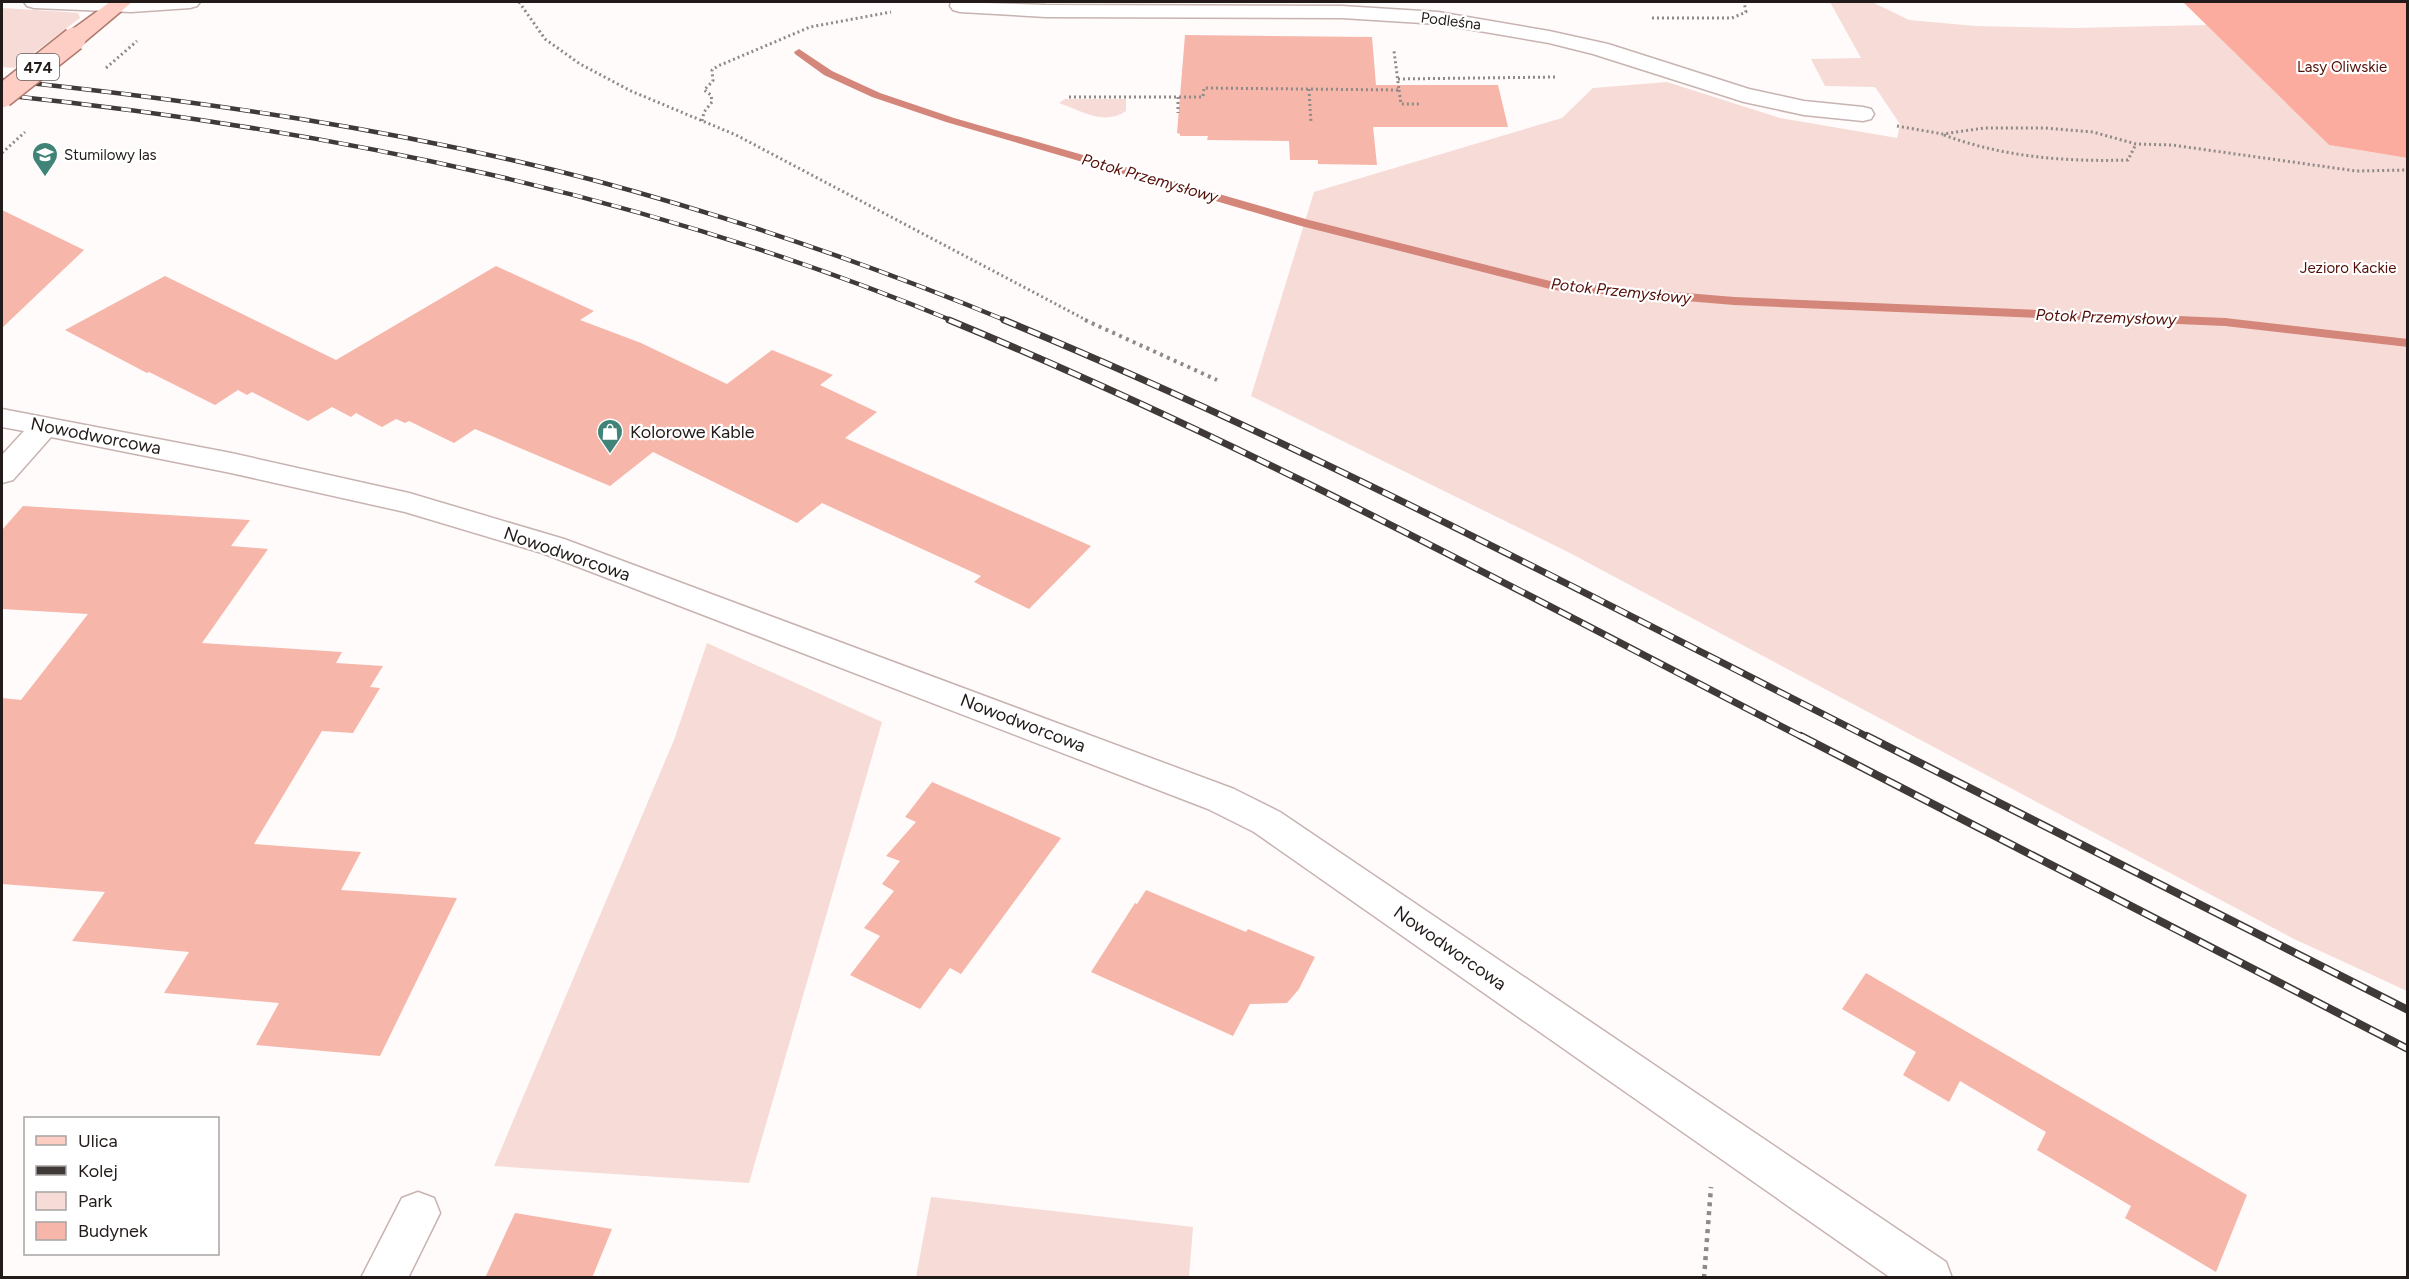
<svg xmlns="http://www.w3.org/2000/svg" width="2409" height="1279" viewBox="0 0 2409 1279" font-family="Figtree,sans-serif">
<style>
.green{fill:#f6dbd6}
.forest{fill:#fcac9f}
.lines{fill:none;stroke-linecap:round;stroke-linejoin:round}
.stream{fill:#d38679;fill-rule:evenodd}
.building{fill:#f6b6aa}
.minor-casing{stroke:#c7b3b0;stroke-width:3}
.secondary-casing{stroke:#c7b3b0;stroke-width:3}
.primary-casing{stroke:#b1796f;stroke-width:3}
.path-far2{stroke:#8f8a88;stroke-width:3;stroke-dasharray:2 3;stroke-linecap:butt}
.path-far1{stroke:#8f8a88;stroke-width:4;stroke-dasharray:3 4.5;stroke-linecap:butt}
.path{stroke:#8f8a88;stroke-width:4.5;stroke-dasharray:4 5;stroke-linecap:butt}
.minor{fill:#fff;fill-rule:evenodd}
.secondary{fill:#fff;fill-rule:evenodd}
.primary{fill:#fecdc4;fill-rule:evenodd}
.rail-far2-casing{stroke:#3f3937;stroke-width:4.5}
.rail-far1-casing{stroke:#3f3937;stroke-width:7}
.rail-casing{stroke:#3f3937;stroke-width:8}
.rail-far2{stroke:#fff;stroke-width:3;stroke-dasharray:10;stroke-linecap:butt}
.rail-far1{stroke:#fff;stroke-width:4.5;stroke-dasharray:13;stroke-linecap:butt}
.rail{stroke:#fff;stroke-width:5;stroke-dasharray:16;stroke-linecap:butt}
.primary-bridge-casing{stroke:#b1796f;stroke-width:26;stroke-linecap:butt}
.primary-bridge{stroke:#fecdc4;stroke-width:23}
.labels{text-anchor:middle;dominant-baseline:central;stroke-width:4.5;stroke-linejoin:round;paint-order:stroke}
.far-street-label{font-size:15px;fill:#221b19;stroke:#fff}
.far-park-label{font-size:15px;fill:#540f08;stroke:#fff}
.far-poi-label{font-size:15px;fill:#221b19;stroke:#fff;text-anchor:start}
.shield{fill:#fff;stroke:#645f5e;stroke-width:1.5}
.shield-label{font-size:16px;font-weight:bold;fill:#221b19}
.far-water-label{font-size:16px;font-style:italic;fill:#530d07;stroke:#fff}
.poi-label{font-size:18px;fill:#221b19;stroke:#fff;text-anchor:start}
.street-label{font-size:18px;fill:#221b19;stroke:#fff}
</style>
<rect width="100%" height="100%" fill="#fffbfa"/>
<path class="green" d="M1830,2h42l37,18 66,6 99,2 133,-3 122,120 78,13v833l-115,-53 -724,-386 -317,-156 63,-204 248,-74 31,-30 74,-6 113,36 117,20 3,-14 -25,-37 -50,-1 -14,-27 50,-1z
M2,8l65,4 11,1 2,5 -66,50 -12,-1z
M1065,99h61v12c-22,15 -44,0 -67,-8z
M707,643l175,79 -133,461 -255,-17 180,-426z
M931,1197l262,30 -4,50h-273z"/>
<path class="forest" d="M2183,2h224v156l-78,-13z"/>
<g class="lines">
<path class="stream" d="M799,49l33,22 48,22 74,25 355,102 245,62 180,15 491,21 183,21v8l-183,-21 -491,-21 -180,-15 -253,-64 -355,-104 -74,-25 -48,-22 -29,-21 -1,-2z"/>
</g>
<path class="building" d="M1185,35l187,2 4,48h122l10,42h-135l4,38 -59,-1v-4h-28l-1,-19 -82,-1 1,-4h-28v-2l-3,-1z
M2,210l82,40 -82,78z
M496,266l98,45 -14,9 61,23 86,41 45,-34 61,25 -13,10 57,27 -32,26 246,108 -62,63 -55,-27 7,-6 -159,-73 -25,20 -144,-71 -43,34 -135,-57 -21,14 -45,-22 -4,2 -9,-4 -14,8 -26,-14 -5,4 -19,-10 -24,14 -56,-29 -5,3 -9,-5 -23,15 -66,-33 -2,1 -82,-43 100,-54 171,84z
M23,506l227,14 -19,26 37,3 -66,94 140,9 -6,11 47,3 -13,21 10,1 -27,45 -31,-2 -68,113 107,8 -20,38 116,8 -77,158 -124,-11 23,-42 -115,-10 25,-41 -117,-11 33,-49 -103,-8v-186l19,2 67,-86 -86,-5v-79z
M932,782l129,56 -100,136 -11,-6 -30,41 -70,-34 30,-39 -16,-8 30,-37 -12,-7 18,-23 -14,-5 30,-34 -11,-5z
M1146,890l100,42 2,-3 67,28 -16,32 -12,14 -37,1 -17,32 -142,-64 44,-69 2,1z
M1866,973l381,222 -31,77 -91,-54 6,-12 -94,-56 9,-18 -86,-51 -11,21 -46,-27 13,-23 -74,-43z
M515,1213l97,16 -20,49h-107z"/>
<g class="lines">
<defs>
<path id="minor" d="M951,2l95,3 296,1 96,6 111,19 59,13 141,45 55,12 59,6 8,2 3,5 -3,5 -8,2 -59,-6 -60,-13 -151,-48 -44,-11 -111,-19 -96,-6 -296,-1 -86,-5 -7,-2 -3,-4z
M2,409l229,44 178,40 155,46 670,250 46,23 666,450 6,16h-61l-637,-446 -46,-23 -666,-256 -137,-41 -174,-39 -180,-36 -38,43 -11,3v-28l22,-24 -22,-4z
M418,1192l16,6 6,15 -32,65h-47l41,-80z"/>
<path id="secondary" d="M24,2h176l-3,4 -7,2 -59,4 -97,-4 -7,-2z"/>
<path id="primary" d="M110,2h22l-50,42 -8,1 -8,-1 -3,-5 3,-5z"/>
</defs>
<use href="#minor" class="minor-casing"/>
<use href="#secondary" class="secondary-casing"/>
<use href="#primary" class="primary-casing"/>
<path class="path-far2" d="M519,2l26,37 35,25 51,27 105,44 352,186
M1652,18h80l14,-6 -2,-10
M106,68l31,-27
M1398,79l158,-2
M1309,89l2,34
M1399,90l2,14h19
M1069,97h134l1,-9 195,2 -5,-39
M1178,97v16
M702,121l2,-9 8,-10 -1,-7 -7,-5 9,-9 -1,-11 6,-4 92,-39 81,-15
M1897,126l46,8 41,-6h61l48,4 43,12 36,1 184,26 52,-1
M1944,135c59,22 122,27 184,25l8,-16
M2,153l23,-21"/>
<path class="path-far1" d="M1085,320l132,60"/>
<path class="path" d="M1704,1278l7,-91"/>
<use href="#minor" class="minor"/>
<use href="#secondary" class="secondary"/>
<use href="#primary" class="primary"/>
<defs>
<path id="rail-far2" d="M2,80c199,21 397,49 591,100 141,38 279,85 414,141
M2,95c327,34 646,100 951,226"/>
<path id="rail-far1" d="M949,320c294,121 573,273 855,418
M1004,320c296,122 580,273 866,418"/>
<path id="rail" d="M1801,736l607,313
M1867,736l541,274"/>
</defs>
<use href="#rail-far2" class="rail-far2-casing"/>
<use href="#rail-far1" class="rail-far1-casing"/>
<use href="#rail" class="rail-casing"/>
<use href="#rail-far2" class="rail-far2"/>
<use href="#rail-far1" class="rail-far1"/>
<use href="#rail" class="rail"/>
<defs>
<path id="primary-bridge" d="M2,96l72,-57"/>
</defs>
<use href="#primary-bridge" class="primary-bridge-casing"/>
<use href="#primary-bridge" class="primary-bridge"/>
</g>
<defs>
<symbol id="school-pin" viewBox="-11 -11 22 30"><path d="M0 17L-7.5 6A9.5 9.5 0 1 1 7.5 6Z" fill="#408477" stroke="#fff"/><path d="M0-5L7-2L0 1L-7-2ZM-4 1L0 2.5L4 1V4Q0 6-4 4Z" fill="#fff"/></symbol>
<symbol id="shop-pin" viewBox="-11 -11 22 30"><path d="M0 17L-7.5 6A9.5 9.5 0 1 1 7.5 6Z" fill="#408477" stroke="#fff"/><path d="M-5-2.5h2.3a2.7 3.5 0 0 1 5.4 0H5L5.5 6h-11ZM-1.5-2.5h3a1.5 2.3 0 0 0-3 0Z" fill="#fff"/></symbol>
</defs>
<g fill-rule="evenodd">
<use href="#school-pin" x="30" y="140" width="30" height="40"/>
<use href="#shop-pin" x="595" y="417" width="30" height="40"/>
</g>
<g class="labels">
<g class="far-street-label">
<text transform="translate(1451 21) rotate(7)">Podleśna</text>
</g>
<g class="far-park-label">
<text x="2342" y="67">Lasy Oliwskie</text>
<text x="2348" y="268">Jezioro Kackie</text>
</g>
<g class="far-poi-label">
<text x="64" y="155">Stumilowy las</text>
</g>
<rect class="shield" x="17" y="54" width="42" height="26" rx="4.5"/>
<g class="shield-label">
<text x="38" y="67">474</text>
</g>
<g class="far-water-label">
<text transform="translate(1150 178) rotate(16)">Potok Przemysłowy</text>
<text transform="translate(1621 291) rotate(6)">Potok Przemysłowy</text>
<text transform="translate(2106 317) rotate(2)">Potok Przemysłowy</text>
</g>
<g class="poi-label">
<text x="630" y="432">Kolorowe Kable</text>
</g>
<g class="street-label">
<text transform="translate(96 436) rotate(11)">Nowodworcowa</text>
<text transform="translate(567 554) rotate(19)">Nowodworcowa</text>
<text transform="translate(1023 723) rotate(21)">Nowodworcowa</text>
<text transform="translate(1450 948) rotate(35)">Nowodworcowa</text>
</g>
</g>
<rect width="2409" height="1279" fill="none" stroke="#221b19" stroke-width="6"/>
<rect x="24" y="1117" width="195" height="138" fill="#ffffff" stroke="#a7a4a3" stroke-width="1.5"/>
<rect x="36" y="1136" width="30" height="9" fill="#fecdc4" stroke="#a7a4a3" stroke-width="1.5"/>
<text x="78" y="1147" font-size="18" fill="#221b19">Ulica</text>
<rect x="36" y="1166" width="30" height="9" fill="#3f3937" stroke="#a7a4a3" stroke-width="1.5"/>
<text x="78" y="1177" font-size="18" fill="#221b19">Kolej</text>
<rect x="36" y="1192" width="30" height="18" fill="#f6dbd6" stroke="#a7a4a3" stroke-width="1.5"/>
<text x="78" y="1207" font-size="18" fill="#221b19">Park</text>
<rect x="36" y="1222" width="30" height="18" fill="#f6b6aa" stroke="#a7a4a3" stroke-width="1.5"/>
<text x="78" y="1237" font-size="18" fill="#221b19">Budynek</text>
</svg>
